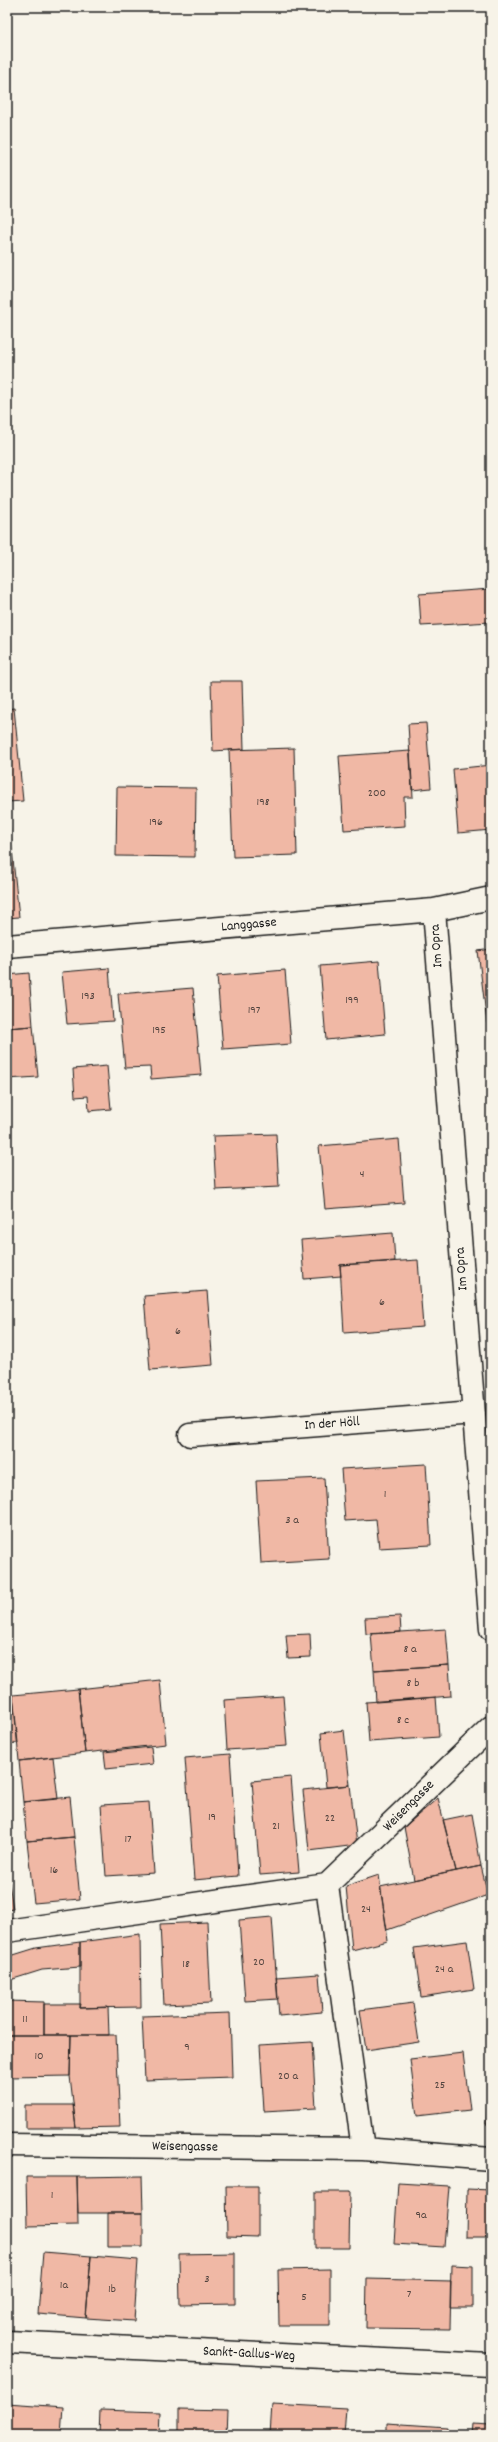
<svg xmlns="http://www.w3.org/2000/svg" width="498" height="2442" viewBox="0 0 498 2442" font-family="Dekko,sans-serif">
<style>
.building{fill:#f0b8a5;stroke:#1c1c1c}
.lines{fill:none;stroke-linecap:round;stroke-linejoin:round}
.minor-casing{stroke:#1c1c1c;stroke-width:25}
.minor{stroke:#f7f3e8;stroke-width:22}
.labels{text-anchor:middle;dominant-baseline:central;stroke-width:3;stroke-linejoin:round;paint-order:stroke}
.number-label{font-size:12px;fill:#51433e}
.street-label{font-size:14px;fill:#1c1c1c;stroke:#f7f3e8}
</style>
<rect width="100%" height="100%" fill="#f7f3e8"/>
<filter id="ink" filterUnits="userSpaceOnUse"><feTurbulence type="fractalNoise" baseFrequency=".025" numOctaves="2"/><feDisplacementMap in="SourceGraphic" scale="8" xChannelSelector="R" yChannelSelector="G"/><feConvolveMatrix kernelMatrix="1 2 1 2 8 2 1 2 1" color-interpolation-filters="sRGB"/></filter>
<g filter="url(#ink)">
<path class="building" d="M491,589v33l-70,4 -2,-32z
M211,681h31l2,68 -31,2z
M14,708l9,93 -16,1v-93z
M426,723l5,65 -19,2 -4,-66z
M294,748l3,107 -64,2 -4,-107z
M410,751l3,46h-9l1,29 -61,4 -5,-74z
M491,765v65l-33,3 -5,-64z
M117,787l79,1 -1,69 -79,-1z
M7,802l12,115 -12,1z
M491,949v73l-4,1 -9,-72z
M379,961l6,73 -59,6 -6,-74z
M109,968l4,53 -46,3 -5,-52z
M285,970l6,74 -68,5 -6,-73z
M29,973l4,53 -26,2v-53z
M193,988l8,87 -50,4 -1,-12 -25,1 -7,-74z
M33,1026l5,51 -31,2v-51z
M107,1066l4,43 -22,2 -1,-15 -13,1 -2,-28z
M276,1134l3,53 -63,3 -3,-54z
M399,1139l5,64 -79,6 -6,-63z
M393,1233l2,28 -55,4 1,11 -37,3 -3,-39z
M418,1260l5,67 -79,6 -4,-68z
M207,1291l6,74 -63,5 -6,-74z
M426,1464l5,81 -52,3 -3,-29 -31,2 -4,-52z
M324,1478l5,81 -68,4 -5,-82z
M400,1616l1,16 -35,2 -1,-16z
M446,1629l3,36 -75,5 -3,-36z
M310,1634l1,23 -23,1 -2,-23z
M449,1665l2,31 -75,6 -2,-32z
M160,1680l6,64 -81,9 -7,-64z
M78,1689l7,64 -66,8 -6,-66z
M13,1695l5,48 -11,1v-48z
M283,1696l4,50 -60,4 -3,-50z
M436,1697l3,40 -70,5 -3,-40z
M344,1730l6,55 -24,2 -5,-54z
M151,1747l2,17 -47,5 -2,-17z
M230,1754l8,122 -44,4 -9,-122z
M53,1757l5,42 -35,3 -4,-41z
M291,1777l8,95 -39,3 -8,-94z
M350,1785l7,60 -48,6 -6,-61z
M70,1797l4,40 -47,4 -4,-39z
M438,1798l18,73 -42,9 -10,-53z
M149,1802l5,71 -48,3 -5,-71z
M472,1814l9,52 -25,5 -13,-51z
M74,1837l6,62 -46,4 -7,-62z
M481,1866l7,29 -101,35 -7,-43z
M7,1869l6,40 -6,1z
M379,1875l9,66 -36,9 -6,-64z
M272,1917l6,82 -33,2 -6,-81z
M207,1922l4,81 -47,2 -4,-81z
M140,1934l1,73 -61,1v-66z
M467,1941l7,48 -53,8 -7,-49z
M80,1942v25l-38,3 -35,11v-24l29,-9z
M319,1974l3,38 -43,4 -3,-39z
M7,2001l37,1v33h-37z
M413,2003l6,39 -53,8 -6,-40z
M44,2004h37l-1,4 28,-1 1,28h-65z
M230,2013l2,64 -87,3 -3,-64z
M7,2035h64l-1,41 -63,1z
M71,2035h45l4,92 -44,1 -6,-52z
M312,2042l4,66 -52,3 -4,-66z
M463,2053l7,57 -53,6 -7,-57z
M491,2060v64h-5z
M25,2105h48l3,23h-51z
M142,2176l1,37h-65l-1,-36z
M26,2177h51l1,48 -51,1z
M398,2183l51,3 -5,61 -50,-3z
M226,2186h32v51l-31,-1z
M467,2189l24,1v47h-25z
M315,2192h35l-1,56h-34z
M108,2213h35v34h-35z
M43,2252l48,4 -5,62 -48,-4z
M235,2253v51l-55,1 -1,-51z
M91,2256l47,4 -4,61 -48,-3z
M451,2265l22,1v41h-23z
M330,2269v56h-51l-1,-55z
M367,2279l84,2 -1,48 -84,-1z
M7,2403l56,4 -2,28h-54z
M272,2404l74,4 -2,27h-74z
M100,2410l60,2 -1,23h-60z
M179,2410l49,1 -1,24h-48z
M387,2423l60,4v8h-60z
M472,2424l19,1v10h-20z"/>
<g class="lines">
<defs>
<path id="minor" d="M434,910l57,719
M7,946l427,-36 57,-12
M190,1435l284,-22
M327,1885l36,264 128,10
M7,1931l320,-46 164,-158
M7,2145l356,4
M7,2342l484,23"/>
</defs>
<use href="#minor" class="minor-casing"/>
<use href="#minor" class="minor"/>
</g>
</g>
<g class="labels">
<g class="number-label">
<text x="377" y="793">200</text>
<text x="263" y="802">198</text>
<text x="156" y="822">196</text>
<text x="88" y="996">193</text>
<text x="352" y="1000">199</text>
<text x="254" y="1010">197</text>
<text x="159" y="1030">195</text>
<text x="362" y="1174">4</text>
<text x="382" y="1302">6</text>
<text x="178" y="1331">6</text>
<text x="385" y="1494">1</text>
<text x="292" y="1520">3 a</text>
<text x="410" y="1649">8 a</text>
<text x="413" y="1683">8 b</text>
<text x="403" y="1720">8 c</text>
<text x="212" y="1817">19</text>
<text x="330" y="1818">22</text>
<text x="276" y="1826">21</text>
<text x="128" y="1839">17</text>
<text x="54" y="1870">16</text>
<text x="366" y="1909">24</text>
<text x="259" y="1962">20</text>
<text x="186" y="1964">18</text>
<text x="444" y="1969">24 a</text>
<text x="25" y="2019">11</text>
<text x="187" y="2047">9</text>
<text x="39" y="2056">10</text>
<text x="288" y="2076">20 a</text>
<text x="440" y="2085">25</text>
<text x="52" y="2195">1</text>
<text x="421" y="2215">9a</text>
<text x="207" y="2279">3</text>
<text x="64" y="2285">1a</text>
<text x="112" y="2289">1b</text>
<text x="409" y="2294">7</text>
<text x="304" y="2297">5</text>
</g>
<g class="street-label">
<text transform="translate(249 925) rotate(-5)">Langgasse</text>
<text transform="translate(437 946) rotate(-94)">Im Opra</text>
<text transform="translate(462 1269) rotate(-94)">Im Opra</text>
<text transform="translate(332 1424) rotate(-4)">In der Höll</text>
<text transform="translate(409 1806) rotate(-45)">Weisengasse</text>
<text transform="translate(185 2147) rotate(1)">Weisengasse</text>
<text transform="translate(249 2354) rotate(3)">Sankt-Gallus-Weg</text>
</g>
</g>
<rect width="498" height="2442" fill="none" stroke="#f7f3e8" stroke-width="24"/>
<rect x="12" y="12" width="474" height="2418" fill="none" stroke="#1c1c1c" stroke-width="1.5" filter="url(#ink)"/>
</svg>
